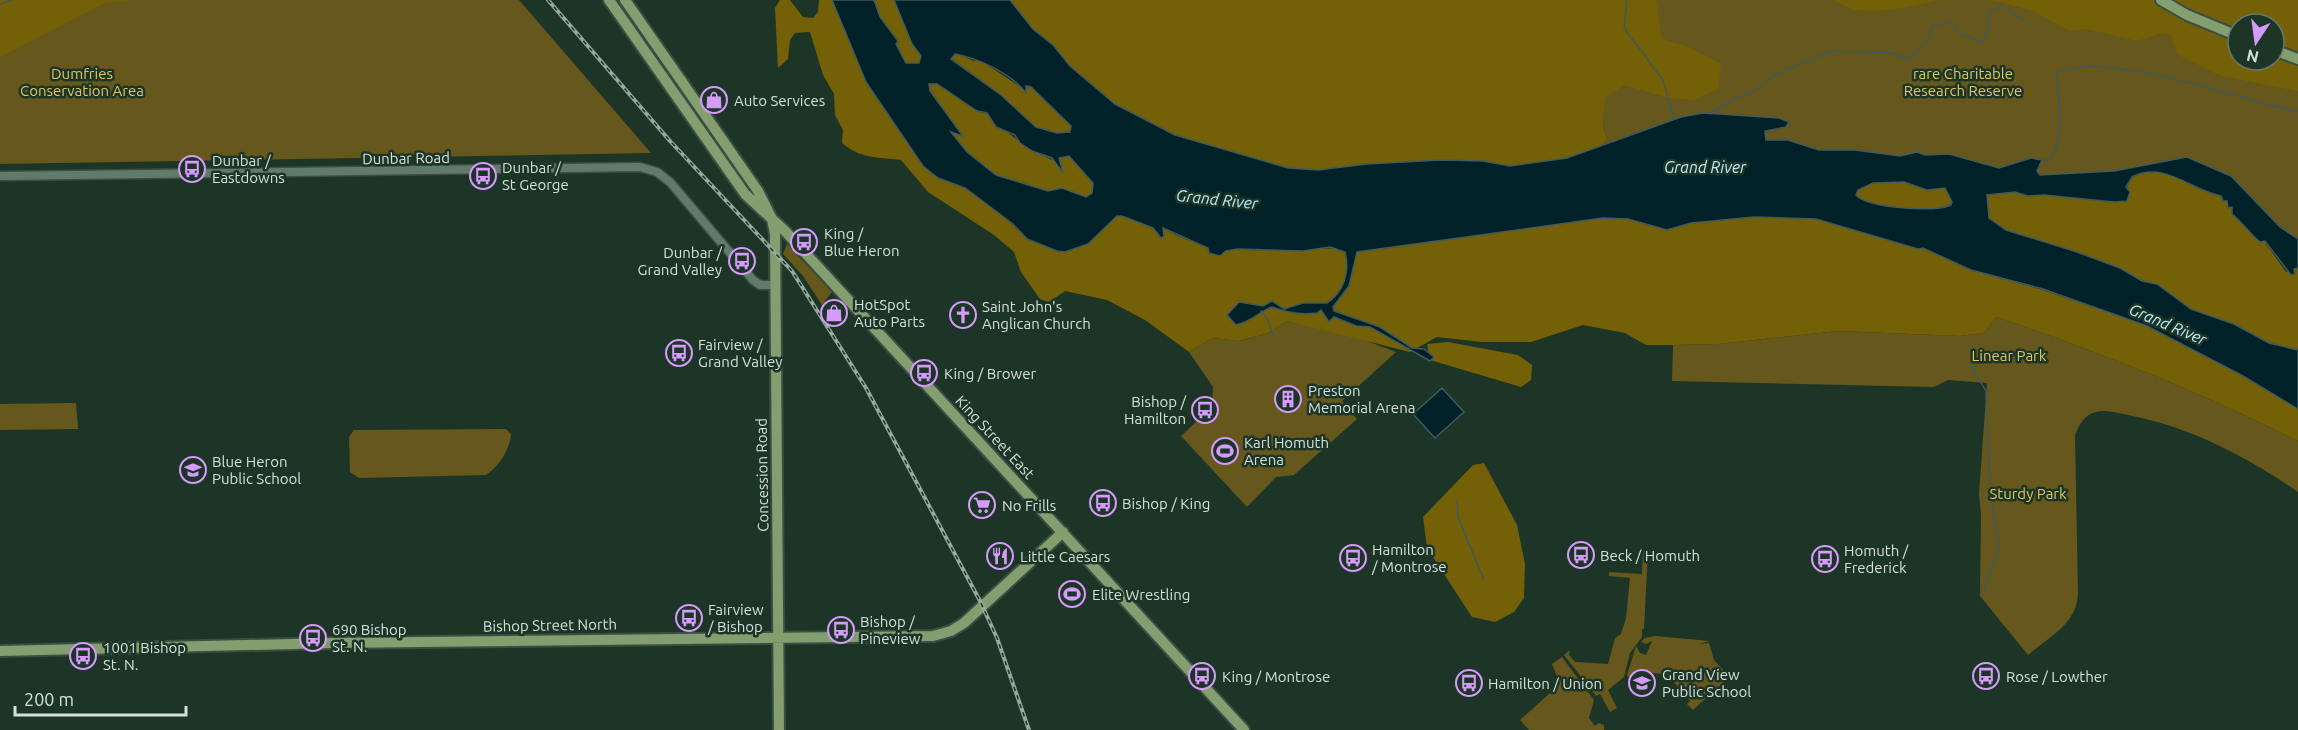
<svg xmlns="http://www.w3.org/2000/svg" width="2298" height="730" viewBox="0 0 2298 730" font-family="Ubuntu,sans-serif">
<style>
.green{fill:#66571d}
.forest{fill:#746006;fill-rule:evenodd}
.water{fill:#012129;stroke:#405a5d;stroke-width:1.5;fill-rule:evenodd}
.lines{fill:none;stroke-linecap:round;stroke-linejoin:round}
.stream{stroke:#405a5d;stroke-width:1.5}
.minor-casing{stroke:#3a4f43;stroke-width:11}
.major-casing{stroke:#3a4f43;stroke-width:14}
.minor{stroke:#617b6a;stroke-width:8}
.major{stroke:#859e70;stroke-width:10}
.rail-casing{stroke:#97a99e;stroke-width:4}
.rail{stroke:#1d3527;stroke-width:1.5;stroke-dasharray:4.5;stroke-linecap:butt}
.labels{text-anchor:middle;dominant-baseline:central;stroke-width:5;stroke-linejoin:round;paint-order:stroke}
.park-label{font-size:15px;fill:#e2c65b;stroke:#1d3527}
.poi-label{font-size:15px;fill:#d2e0d7;stroke:#1d3527;text-anchor:start}
.street-label{font-size:15px;fill:#d2e0d7;stroke:#1d3527}
.water-label{font-size:16px;font-style:italic;fill:#bcebf9;stroke:#1d3527}
</style>
<rect width="100%" height="100%" fill="#1d3527"/>
<path class="green" d="M0,0h519l132,153 -651,11z
M1000,0h1147l91,60h36l24,8v196l-111,-107 -73,14 -74,4 -11,-17 -30,10 -24,-7 -156,-11 -31,-9 -22,-1 -1,-9 4,-1 -88,-13 -78,29 4,-7 -4,-15z
M787,244l45,48 -10,13 -19,-29 -20,-22z
M1997,317c105,36 202,74 301,124v51c-52,-36 -108,-65 -170,-77 -10,-2 -22,-6 -32,-3 -11,2 -17,13 -21,23l3,159c-2,31 -28,42 -50,61l-48,-59 1,-81 -2,-21 8,-111 -39,-3 -14,7 -262,-6 1,-36 45,-1 120,-13 122,5 23,-3z
M1287,321l64,14 45,17 -54,49 15,18 -63,56 -18,2 -29,30 -66,-71 31,-29 1,-20 -24,-35 24,-14 27,3 28,-8z
M76,403l2,26 -78,1v-26z
M506,429l5,5c-1,15 -12,33 -25,41l-127,3 -9,-6 -1,-35 5,-7z
M1643,550h5l-4,79h-2v8l-12,16 -6,24 -16,13 9,18 -7,4 -10,-18 -4,2 -32,-41 6,-5 -1,5 6,7 33,2 7,-26 6,-4 5,-16 4,-40 -21,-2v-4l33,2z
M1655,636l55,5 -11,3 10,-1 5,17 13,14 -4,6h3l-33,30 -6,-6 3,-3 -26,-30 -4,3 -13,-2 -11,10 3,-11 -2,-1 -4,14 -6,-9 9,-29 4,7 6,2 6,-14 -6,3 -5,-2 4,-4z
M1562,657l32,43 -5,18 6,8 4,-3 5,2v5h-75l-9,-10 40,-36 -8,-20z"/>
<path class="forest" d="M0,0h130l-25,3 -105,54z
M780,0h10l13,17 10,1 5,-6 1,-12h13l91,166 15,12 27,10 31,21 31,30 30,12 31,-7 29,-28h5l31,12 8,10 2,-10c60,37 130,15 196,22l244,-32 25,1 39,10 24,-6 63,-6 62,2 102,30 5,-1 48,22 72,20 105,36 95,50 55,33v32c-99,-50 -196,-88 -301,-124l-14,16 -23,3 -122,-5 -120,13 -45,1h-27l-21,-12 -42,-8 -52,17h-49l-45,-5 -27,15 -123,-31 -19,12 -29,8 -26,-3 -24,14 -44,-32 -38,-20 -42,-9 -16,11 -9,-3 -19,-27 -7,-20 -20,-17 -66,-43 -27,-32c-24,-3 -40,-1 -59,-17l1,-13 -8,-15 -1,-21 -11,-19 -13,-43 -15,1 -5,7 -2,19 -10,9 -3,-60z
M874,0h20l18,44 9,12 -2,7 -13,1 -10,-20 2,-3 -18,-24z
M1010,0h646l6,39 27,8 32,17 -3,25 -24,11 -25,-2 -45,-13 -18,12 -4,24 5,18 -4,7 -36,12 -57,8 -27,-5 -42,-1 -74,4 -49,6 -30,-2 -113,-33 -60,-31 -45,-38 -17,-21 -20,-16z
M1834,0h106c-32,6 -78,21 -106,0z
M1991,0h307v91l-77,-15 -44,-22 -6,-19 -9,-2 -25,8 -50,-12 -17,2 -39,-21zM2238,24h36v36h-36z
M955,53l19,8h7l38,25h12l40,40 -1,6 -13,1 -21,-6 -35,-32 -50,-37z
M928,84h9l40,27 10,3c19,20 46,38 72,49v-5l10,-2 24,28 -1,9 -6,4 -24,-9 -14,3 -52,-16 -29,-23 -17,-21 12,3 -32,-43z
M2146,171c24,0 76,19 88,39l-2,4c11,9 17,20 28,28l4,-1 22,31 12,-4v82l-29,-7 -35,-19 -43,-15 -34,-25 -14,-3 -23,-13 -46,-17 -68,-21 -17,-11 -2,-24 28,-3 13,4 16,-1 70,7 13,-1c-1,-16 2,-25 19,-30z
M1873,183h34l20,7 18,-2 7,14c-8,13 -86,6 -96,-7l2,-5z
M1448,342l70,13 14,10 -1,15 -10,7 -91,-27 -3,-16z
M1484,463l33,62 8,39 -1,34 -10,14 -19,10 -23,-5 -45,-69 -4,-31 50,-52z"/>
<path class="water" d="M832,0h42l6,17 18,24 -2,3 10,19h13l2,-7 -9,-12 -18,-44h116l23,29 20,16 17,21 45,38 60,31 113,33 30,2 49,-6 74,-4 42,1 27,5 57,-8 114,-41 22,-4 76,5 10,4 -3,5 -21,4 1,9h22l31,10h36l45,6 17,-4 8,3 24,-1 50,14 32,-10 11,2 -5,11 3,4 74,-4 73,-14 44,19 49,51 18,12v29l-4,1 1,5 -4,1 -26,-34 -5,1c-11,-9 -17,-19 -28,-28v-7l-4,1 -1,-7h-4l-2,-5c-29,-5 -57,-36 -89,-19l-6,10 4,5 -3,9 -13,1 -70,-7 -16,1 -13,-4 -28,3 2,23 17,12 68,21 46,17 22,13 15,3 34,25 43,15 35,19 29,7v59l-55,-33 -96,-50 -104,-37 -72,-19 -48,-22 -5,1 -102,-30 -62,-2 -63,6 -24,7 -39,-11 -25,-1 -246,34 -8,34 -16,21 1,4 46,16 32,21 12,1 10,8 -4,4 -60,-34 -14,-1 -22,-9 -5,5 -8,-12 -4,3c-16,2 -30,0 -45,-6 -13,5 -21,15 -36,18l-9,-10 12,-13 24,4 9,-5 12,8 19,-6h24c17,-11 23,-31 18,-51l-15,-5 -27,4 -65,-2 -12,2 -6,5 -11,-3 -1,-5 -45,-20 1,8 -3,2 -8,-10 -31,-12h-5l-29,28 -23,8 -8,-1 -30,-12 -14,-15 -48,-36 -27,-10 -15,-12 -57,-84zM955,54c23,4 57,20 71,39v-7l5,1 40,39 -1,6 -13,1 -21,-6 -35,-32 -50,-36zM929,84h8l40,27 10,2 9,14 19,8 5,8 12,8 20,7 11,15 -4,-15 10,-2 24,27 -1,10 -6,4 -24,-9 -14,3 -52,-16 -29,-23 -16,-20 12,4 -33,-45zM1904,182l23,8 18,-2 7,14 -1,3c-14,8 -85,3 -95,-10l2,-5 15,-7z
M1442,388l22,24 -29,26 -22,-24z"/>
<g class="lines">
<path class="stream" d="M1627,0l-3,28 39,52 11,39
M0,4l11,-4
M1711,113l26,-16 15,-4 24,-19 56,-23 61,2 15,7 22,-22 2,-13 22,-2 4,10 24,9 7,-16 -1,-11 12,-10 27,18
M2042,160h7c17,-17 9,-62 8,-87 44,-25 189,28 241,39
M1261,311l7,9 5,17
M1971,365l15,26 4,94 9,62 -16,46
M1457,501l1,16 26,63"/>
<defs>
<path id="minor" d="M0,176l640,-9 17,5 13,10 83,98 7,5h15"/>
<path id="major" d="M609,0l136,194 40,37 459,499
M625,0l133,191 14,28 3,15 4,496
M2161,0l26,15 51,21
M2274,50l24,9
M0,651l333,-8 600,-7 18,-5 13,-8 99,-91"/>
</defs>
<use href="#minor" class="minor-casing"/>
<use href="#major" class="major-casing"/>
<use href="#minor" class="minor"/>
<use href="#major" class="major"/>
<defs>
<path id="rail" d="M548,0l122,141 122,130 74,117 114,213 17,37 32,92"/>
</defs>
<use href="#rail" class="rail-casing"/>
<use href="#rail" class="rail"/>
</g>
<defs>
<symbol id="shop-ring" viewBox="-11 -11 22 22"><circle r="9.5" fill="#1d3527" stroke="#d69bfa" stroke-width="1.5"/><path d="M-5-2.5h2.3a2.7 3.5 0 0 1 5.4 0H5L5.5 6h-11ZM-1.5-2.5h3a1.5 2.3 0 0 0-3 0Z" fill="#d69bfa"/></symbol>
<symbol id="bus-ring" viewBox="-11 -11 22 22"><circle r="9.5" fill="#1d3527" stroke="#d69bfa" stroke-width="1.5"/><path d="M-5-6H5V4H4V6H2V4H-2V6H-4V4H-5ZM-3.5-4V0h7V-4ZM-3.5 1.2v1.5H-2V1.2ZM2 1.2v1.5H3.5V1.2Z" fill="#d69bfa"/></symbol>
<symbol id="church-ring" viewBox="-11 -11 22 22"><circle r="9.5" fill="#1d3527" stroke="#d69bfa" stroke-width="1.5"/><path d="M-1.2-6h2.4v3.5h3.3v2.4h-3.3V6h-2.4V-.1h-3.3v-2.4h3.3Z" fill="#d69bfa"/></symbol>
<symbol id="building-ring" viewBox="-11 -11 22 22"><circle r="9.5" fill="#1d3527" stroke="#d69bfa" stroke-width="1.5"/><path d="M-4-6H4V6H1V3H-1V6H-4ZM-2.5-4.3h1.7v1.8h-1.7ZM.8-4.3h1.7v1.8H.8ZM-2.5-1h1.7V.8h-1.7ZM.8-1h1.7V.8H.8Z" fill="#d69bfa"/></symbol>
<symbol id="stadium-ring" viewBox="-11 -11 22 22"><circle r="9.5" fill="#1d3527" stroke="#d69bfa" stroke-width="1.5"/><path d="M0-5a6.5 5 0 1 0 0 10a6.5 5 0 1 0 0-10ZM-3.5-1.8h7v3.6h-7Z" fill="#d69bfa"/></symbol>
<symbol id="school-ring" viewBox="-11 -11 22 22"><circle r="9.5" fill="#1d3527" stroke="#d69bfa" stroke-width="1.5"/><path d="M0-5L7-2L0 1L-7-2ZM-4 1L0 2.5L4 1V4Q0 6-4 4Z" fill="#d69bfa"/></symbol>
<symbol id="supermarket-ring" viewBox="-11 -11 22 22"><circle r="9.5" fill="#1d3527" stroke="#d69bfa" stroke-width="1.5"/><path d="M-6-5.5h2.5l.6 2H6L4.5 2H-2.5L-4.4-4H-6ZM-1.5 3.2a1.3 1.3 0 1 0 .1 0ZM3 3.2a1.3 1.3 0 1 0 .1 0Z" fill="#d69bfa"/></symbol>
<symbol id="restaurant-ring" viewBox="-11 -11 22 22"><circle r="9.5" fill="#1d3527" stroke="#d69bfa" stroke-width="1.5"/><path d="M-5-6h1v4h1v-4h1v4h1v-4h1v5L-1.5 .5V6h-2V.5L-5-1ZM5-6V6H3V1.5H1.5Q1.5-4 5-6Z" fill="#d69bfa"/></symbol>
</defs>
<g fill-rule="evenodd">
<use href="#shop-ring" x="699" y="85" width="30" height="30"/>
<use href="#bus-ring" x="177" y="154" width="30" height="30"/>
<use href="#bus-ring" x="468" y="161" width="30" height="30"/>
<use href="#bus-ring" x="789" y="227" width="30" height="30"/>
<use href="#bus-ring" x="727" y="246" width="30" height="30"/>
<use href="#shop-ring" x="819" y="298" width="30" height="30"/>
<use href="#church-ring" x="948" y="300" width="30" height="30"/>
<use href="#bus-ring" x="664" y="338" width="30" height="30"/>
<use href="#bus-ring" x="909" y="358" width="30" height="30"/>
<use href="#building-ring" x="1273" y="384" width="30" height="30"/>
<use href="#bus-ring" x="1190" y="395" width="30" height="30"/>
<use href="#stadium-ring" x="1210" y="436" width="30" height="30"/>
<use href="#school-ring" x="178" y="455" width="30" height="30"/>
<use href="#bus-ring" x="1088" y="488" width="30" height="30"/>
<use href="#supermarket-ring" x="967" y="490" width="30" height="30"/>
<use href="#bus-ring" x="1566" y="540" width="30" height="30"/>
<use href="#restaurant-ring" x="985" y="541" width="30" height="30"/>
<use href="#bus-ring" x="1338" y="543" width="30" height="30"/>
<use href="#bus-ring" x="1810" y="544" width="30" height="30"/>
<use href="#stadium-ring" x="1057" y="579" width="30" height="30"/>
<use href="#bus-ring" x="674" y="603" width="30" height="30"/>
<use href="#bus-ring" x="826" y="615" width="30" height="30"/>
<use href="#bus-ring" x="298" y="623" width="30" height="30"/>
<use href="#bus-ring" x="68" y="641" width="30" height="30"/>
<use href="#bus-ring" x="1187" y="661" width="30" height="30"/>
<use href="#bus-ring" x="1971" y="661" width="30" height="30"/>
<use href="#bus-ring" x="1454" y="668" width="30" height="30"/>
<use href="#school-ring" x="1627" y="668" width="30" height="30"/>
</g>
<g class="labels">
<g class="park-label">
<text x="82" y="73">Dumfries<tspan x="82" dy="17">Conservation Area</tspan></text>
<text x="1963" y="73">rare Charitable<tspan x="1963" dy="17">Research Reserve</tspan></text>
<text x="2009" y="355">Linear Park</text>
<text x="2028" y="493">Sturdy Park</text>
</g>
<g class="poi-label">
<text x="734" y="100">Auto Services</text>
<text x="212" y="160">Dunbar /<tspan x="212" dy="17">Eastdowns</tspan></text>
<text x="502" y="167">Dunbar /<tspan x="502" dy="17">St George</tspan></text>
<text x="824" y="233">King /<tspan x="824" dy="17">Blue Heron</tspan></text>
<text x="722" y="252" text-anchor="end">Dunbar /<tspan x="722" dy="17">Grand Valley</tspan></text>
<text x="854" y="304">HotSpot<tspan x="854" dy="17">Auto Parts</tspan></text>
<text x="982" y="306">Saint John's<tspan x="982" dy="17">Anglican Church</tspan></text>
<text x="698" y="344">Fairview /<tspan x="698" dy="17">Grand Valley</tspan></text>
<text x="944" y="373">King / Brower</text>
<text x="1308" y="390">Preston<tspan x="1308" dy="17">Memorial Arena</tspan></text>
<text x="1186" y="401" text-anchor="end">Bishop /<tspan x="1186" dy="17">Hamilton</tspan></text>
<text x="1244" y="442">Karl Homuth<tspan x="1244" dy="17">Arena</tspan></text>
<text x="212" y="461">Blue Heron<tspan x="212" dy="17">Public School</tspan></text>
<text x="1122" y="503">Bishop / King</text>
<text x="1002" y="505">No Frills</text>
<text x="1372" y="549">Hamilton<tspan x="1372" dy="17">/ Montrose</tspan></text>
<text x="1844" y="550">Homuth /<tspan x="1844" dy="17">Frederick</tspan></text>
<text x="1600" y="555">Beck / Homuth</text>
<text x="1020" y="556">Little Caesars</text>
<text x="1092" y="594">Elite Wrestling</text>
<text x="708" y="609">Fairview<tspan x="708" dy="17">/ Bishop</tspan></text>
<text x="860" y="621">Bishop /<tspan x="860" dy="17">Pineview</tspan></text>
<text x="332" y="629">690 Bishop<tspan x="332" dy="17">St. N.</tspan></text>
<text x="103" y="647">1001 Bishop<tspan x="103" dy="17">St. N.</tspan></text>
<text x="1662" y="674">Grand View<tspan x="1662" dy="17">Public School</tspan></text>
<text x="1222" y="676">King / Montrose</text>
<text x="2006" y="676">Rose / Lowther</text>
<text x="1488" y="683">Hamilton / Union</text>
</g>
<g class="street-label">
<text transform="translate(406 158) rotate(-1)">Dunbar Road</text>
<text transform="translate(995 437) rotate(47)">King Street East</text>
<text transform="translate(762 475) rotate(-91)">Concession Road</text>
<text transform="translate(550 625) rotate(-1)">Bishop Street North</text>
</g>
<g class="water-label">
<text x="1705" y="167">Grand River</text>
<text transform="translate(1217 199) rotate(6)">Grand River</text>
<text transform="translate(2168 324) rotate(23)">Grand River</text>
</g>
</g>
<g transform="translate(2256 42) rotate(193)"><circle r="28" fill="#1d3527" stroke="#65796d" stroke-width="1.5"/>
<path d="M0-4.5L10 22L0 15L-10 22Z" fill="#d69bfa"/>
<text y="-9" font-size="16" font-weight="bold" text-anchor="middle" fill="#d2e0d7">N</text>
</g>
<path d="M15 706v9h171v-9" fill="none" stroke="#d2e0d7" stroke-width="3"/>
<text x="24" y="706" font-size="18" fill="#d2e0d7" stroke="#1d3527" stroke-width="4.5" paint-order="stroke">200 m</text>
</svg>
